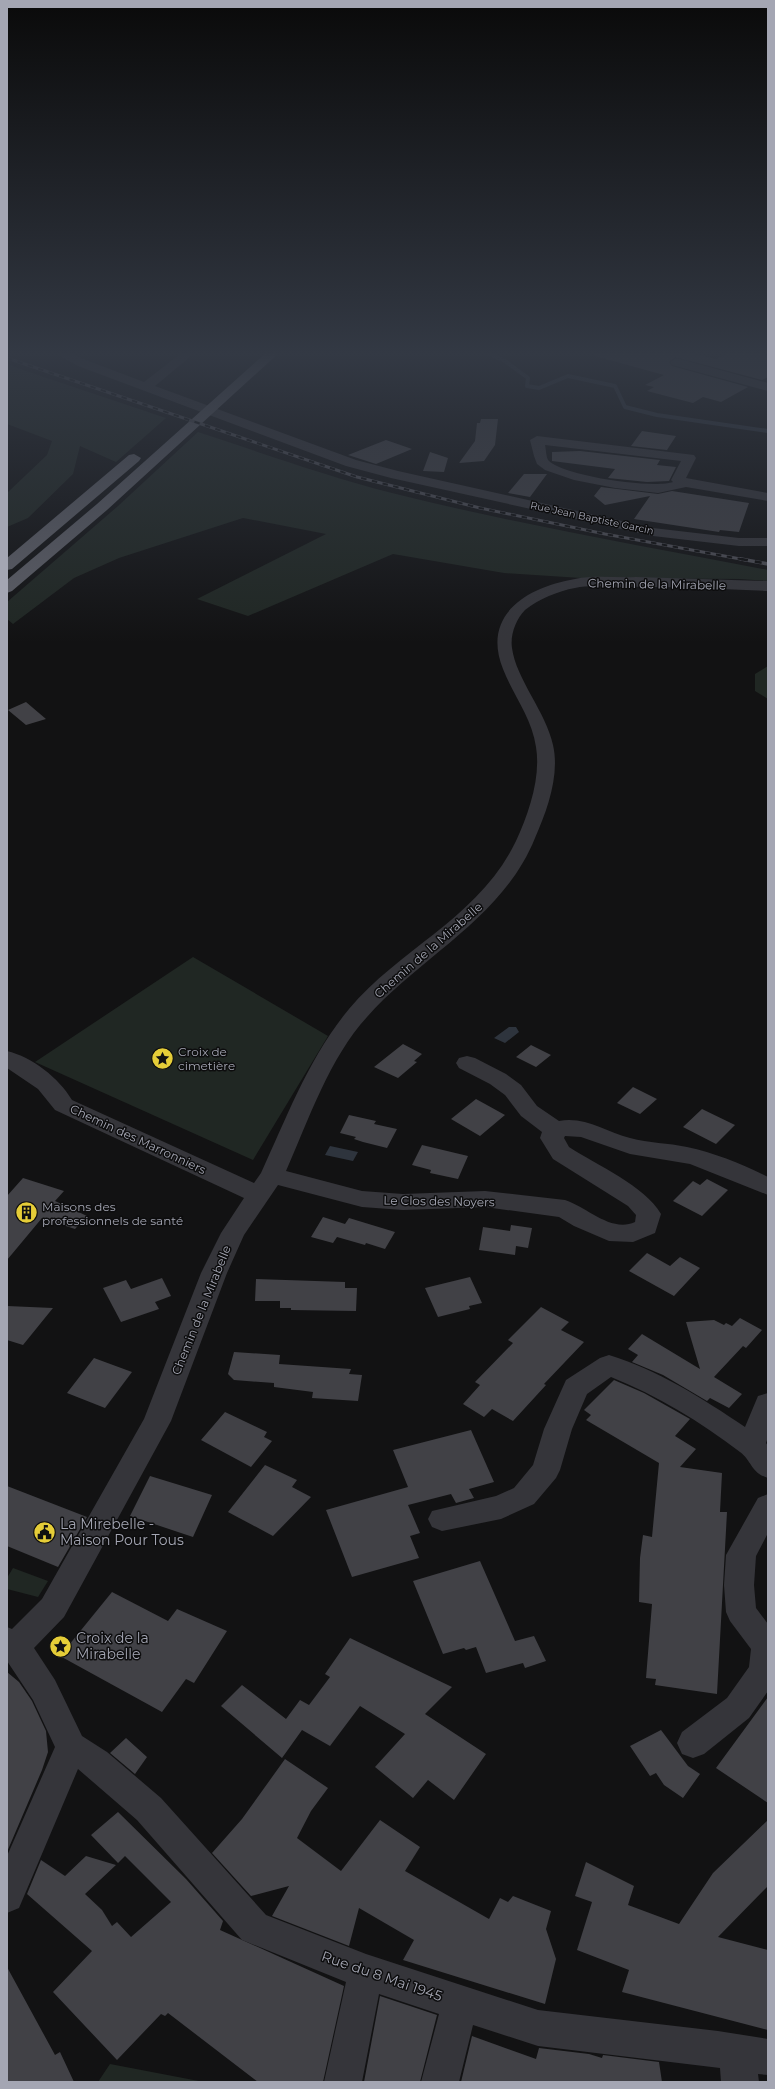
<svg xmlns="http://www.w3.org/2000/svg" width="775" height="2089" viewBox="0 0 775 2089" font-family="Montserrat,sans-serif">
<style>
.green{fill:#202723}
.water{fill:#2e343d}
.lines{fill:none;stroke-linecap:round;stroke-linejoin:round}
.stream{stroke:#2e343d;stroke-width:4}
.building{fill:#414146}
.minor{fill:#35353a;fill-rule:evenodd}
.highway{fill:#5f6068;fill-rule:evenodd}
.rail-far1-casing{stroke:#4e4e55;stroke-width:3}
.rail-casing{stroke:#4e4e55;stroke-width:3.5}
.rail-far1{stroke:#0d0d0e;stroke-width:2;stroke-dasharray:5.5;stroke-linecap:butt}
.rail{stroke:#0d0d0e;stroke-width:2.5;stroke-dasharray:7;stroke-linecap:butt}
.labels{text-anchor:middle;dominant-baseline:central;stroke-width:3;stroke-linejoin:round;paint-order:stroke}
.far-street-label{font-size:10px;fill:#a4a6b3;stroke:#0d0d0e}
.street-label{font-size:12px;fill:#a4a6b3;stroke:#0d0d0e}
.poi-label{font-size:12px;fill:#a4a6b3;stroke:#0d0d0e;text-anchor:start}
.near-poi-label{font-size:14px;fill:#a4a6b3;stroke:#0d0d0e;text-anchor:start}
.near-street-label{font-size:14px;fill:#a4a6b3;stroke:#0d0d0e}
</style>
<rect width="100%" height="100%" fill="#121213"/>
<path class="green" d="M7,364l19,7 140,47 -50,44 -36,-16 -7,28 -45,44 -21,9v-34l40,-38 5,-14 -45,-17z
M198,432c64,21 128,44 194,61 124,31 250,53 376,77v11l-28,-2 -159,-1 -77,-5 -111,-19 -145,62 -51,-17 129,-65 -83,-16 -124,40 -45,20 -61,46 -6,-5v-17l111,-96z
M768,666v33l-13,-8v-17z
M193,957l135,79 -75,124 -218,-98z
M13,1568l35,13 -10,16 -31,-8v-11z
M110,2064l94,18h-106z"/>
<path class="water" d="M509,1027h7l3,5 -14,11 -11,-5z
M330,1146l28,6 -5,9 -28,-6z"/>
<g class="lines">
<path class="stream" d="M483,351l22,10 23,17 -1,8 12,2 29,-12 47,10 10,21 32,8 111,16"/>
</g>
<path class="building" d="M595,351h87l34,8 15,-8h20l17,4v22l-6,3 -87,-23 -6,5 3,4 76,21 -27,15 -18,-5 -10,6 -46,-12 7,-4 -9,-2 19,-10 -69,-19z
M481,419h17l-3,26 -11,16 -25,2 16,-22 2,-18h3z
M642,431l34,5 -9,14 -36,-4z
M386,440l26,9 -36,15 -28,-9z
M580,451l80,9 -3,5 19,2 -7,14 -22,1 -39,-4 7,-9 -63,-8v-9z
M430,452l18,6 -4,14 -21,-1z
M524,474h23l-17,23 -22,-4z
M601,487l57,7 14,-3 77,12 -10,29 -19,-2 -1,2 -85,-13 16,-23 -45,9 -11,-9z
M26,702l20,17 -20,6 -18,-15z
M403,1044l19,10 -8,7 3,1 -19,16 -24,-11z
M531,1045l20,10 -15,12 -20,-10z
M633,1087l24,12 -17,15 -23,-11z
M476,1099l29,16 -25,21 -29,-17z
M702,1109l33,16 -19,19 -33,-17z
M349,1115l27,6 -2,3 23,5 -10,19 -24,-6 -9,-3 2,-2 -16,-4z
M422,1145l46,11 -10,23 -28,-6 1,-3 -19,-5z
M23,1178l41,13 -9,10 32,15 -12,13 -33,-11 -35,42v-64z
M707,1179l21,11 -26,26 -29,-15 20,-20 7,4z
M323,1217l22,7 4,-6 46,14 -10,17 -19,-6 -1,2 -28,-8 -4,6 -22,-6z
M511,1225l21,3 -4,20 -12,-2 -1,9 -36,-5 4,-23 27,4z
M647,1253l23,13 10,-9 20,11 -26,28 -45,-25z
M470,1277l12,26 -13,3 1,3 -32,8 -13,-29z
M162,1278l9,18 -16,6 4,7 -38,13 -18,-34 23,-8 5,9z
M256,1279l89,3v6h12l-1,23 -65,-1v-2h-11v-7h-25z
M7,1306l46,2 -30,37 -16,-5z
M541,1307l28,15 -8,8 23,12 -40,42 2,1 -33,36 -21,-12 -8,8 -21,-13 17,-19 -5,-3 38,-39 -5,-3z
M740,1318l22,12 -16,18 -3,-2 -29,31 28,17 -13,14 -19,-10 -3,3 -44,-26 -31,-13 6,-7 -10,-6 14,-15 58,35 -14,-47 28,-2 10,5 2,-2 6,3z
M234,1352l46,3 -1,9 72,5 -2,5 13,1 -4,26 -46,-3 1,-6 -39,-5v-4l-40,-3 -6,-6z
M94,1358l38,14 -27,36 -38,-15z
M614,1380l30,13 46,26 -15,17 21,13 -16,18 42,6 -2,39h7l-10,182 -62,-9 1,-6 -10,-1 6,-74 -13,-2 1,-44 3,-23 9,2 7,-74 -73,-43 5,-5 -7,-5z
M225,1412l42,20 -3,5 8,4 -21,26 -50,-27z
M471,1430l23,52 -25,7 5,9 -18,5 -5,-9 -43,11 12,28 -10,3 9,22 -67,19 -26,-67 82,-23 -15,-37z
M265,1465l32,15 -5,7 19,10 -38,39 -45,-24z
M150,1476l62,19 -19,42 -63,-21z
M7,1486l80,31 -29,50 -51,-21z
M480,1561l35,80 19,-5 12,25 -21,7 -2,-5 -37,10 -10,-26 -10,3 -2,-2 -21,6 -30,-73z
M112,1592l56,29 9,-12 50,22 -33,52 -8,-4 -24,33 -102,-56z
M350,1638l102,49 -27,27 61,40 -32,46 -26,-20 -15,18 -38,-31 30,-33 -45,-28 -30,40 -28,-16 -20,28 -61,-52 21,-21 44,34 14,-19 9,5 21,-28 -5,-3z
M7,1672l12,10 13,19 14,30 2,21 -6,18 -35,82z
M768,1697v106l-52,-35z
M661,1730l27,36 12,8 -17,24 -19,-13 -8,-12 -6,3 -20,-30z
M126,1738l21,19 -12,17 -25,-21z
M285,1759l43,29 -17,23 -14,27 44,33 39,-51 40,27 -15,24 84,48 11,-21 8,4 5,-6 38,15 -5,18 10,30 -11,45 -142,-44 11,-20 -55,-32 -10,38 -77,-30 17,-30 -38,10 -39,-43 30,-34z
M118,1812l68,67 37,42 -3,9 124,56 -21,96h-65l-90,-69 -3,3 -4,-2 -44,46 -64,-68 39,-41 -65,-57 14,-34 24,16 21,-20 30,9 -31,29 17,16 10,16 5,-4 14,15 40,-35 -46,-46 -7,7 -27,-28z
M768,1820v66l-50,51 50,13v80l-146,-38 7,-22 -52,-20 15,-48 -17,-6 11,-34 48,24 -6,19 51,19 34,-51z
M7,1967l48,88 5,-3 14,30h-67z
M380,1996l57,19 -17,67h-56z
M472,2036l64,23 3,-11 50,6 13,4 1,-3 56,7 3,20h-201z"/>
<g class="lines">
<path class="minor" d="M51,351h15l20,9 58,22 40,-31h13l-42,35 201,74 42,11 255,57 86,10h29v8h-29l-86,-10 -262,-58 -45,-12 -268,-100z
M676,358l92,25v8l-96,-26 -2,-3z
M537,436l157,19 2,3 -10,20 82,15v8l-82,-14 -28,6 -43,-5 -41,-8 -29,-10 -8,-6 -3,-8 -4,-16zM545,445l136,16 -10,19 2,2c-20,7 -111,-6 -125,-22 -2,-4 -2,-11 -3,-15z
M636,577l132,4v10c-49,-2 -98,-5 -147,-4 -15,0 -31,-2 -46,1 -17,3 -36,11 -50,22 -9,9 -15,25 -13,38 4,31 34,64 41,97 7,30 -6,66 -18,93 -32,80 -114,118 -168,179 -37,40 -59,104 -81,154l76,20 41,3 82,-3 80,9c22,7 46,33 70,22l1,-7 -8,-9 -75,-47 -13,-21 2,-6 -21,-16 -16,-21 -15,-11 -31,-16 -3,-5 3,-5 8,-2 8,2 31,16 15,11 16,21 22,15c26,-5 47,11 71,17 19,5 38,5 57,9 28,6 55,17 81,30v18l-78,-31 -60,-10 -49,-17 -16,-1 -1,2 5,9c28,18 76,39 92,67l-6,19 -22,9 -24,-1 -35,-15 -15,-9 -74,-10 -82,3 -41,-3 -84,-22 -34,50 -17,38 -56,148 -107,196 -30,31 21,32 27,56 25,16 54,46 105,117 100,39 172,56 180,21 50,8v36l-10,-1 1,8h-38l-1,-14 -182,-22 -65,-21 -14,57h-38l18,-68 -60,-20 -17,88h-38l22,-100 -104,-42 -105,-120 -59,-51 -59,139 -12,5v-57l48,-109 -22,-47 -26,-39v-34l5,2 30,-30 102,-180 57,-146 20,-40 23,-35 -189,-88 -17,-21 -31,-21v-17c25,6 52,27 65,49l182,83 7,-10c26,-56 48,-116 88,-164 52,-62 130,-91 167,-168 13,-28 25,-64 20,-94 -4,-29 -23,-52 -33,-78 -22,-55 25,-82 72,-90 19,-4 41,-1 61,-2z
M609,1355c49,15 93,43 136,72l13,-31 10,-3v44l-2,6 2,3v32c-17,-5 -16,-17 -28,-26 -39,-30 -84,-57 -129,-75l-24,17 -15,35 -12,41 -4,8 -22,26 -33,15 -59,12 -10,-4 -4,-8 4,-8 64,-15 18,-8 19,-23 11,-36 22,-49 34,-22z
M768,1494v39l-12,23 -2,29 2,23 12,16v67l-19,27 -45,36 -11,4 -11,-4 -5,-11 5,-11 45,-34 22,-31 2,-18 -21,-28 -4,-9 -2,-27 2,-30 32,-57z"/>
<path class="highway" d="M268,351h13l-174,159 -95,81 -5,2v-13l90,-76z
M134,454l7,4 -2,3 -127,108 -5,1v-12l122,-103z"/>
<defs>
<path id="rail-far1" d="M7,358l350,119 123,31 125,26 141,26"/>
<path id="rail" d="M741,559l27,5"/>
</defs>
<use href="#rail-far1" class="rail-far1-casing"/>
<use href="#rail" class="rail-casing"/>
<use href="#rail-far1" class="rail-far1"/>
<use href="#rail" class="rail"/>
</g>
<linearGradient id="sky" x2="0" y2="1"><stop stop-color="#0a0a0a"/><stop offset="0.55" stop-color="#333944"/><stop offset="1" stop-color="#333944" stop-opacity="0"/></linearGradient>
<rect width="775" height="643" fill="url(#sky)"/>
<defs>
<symbol id="sight-disc" viewBox="-11 -11 22 22"><circle r="9.5" fill="#e5cd38" stroke="#0d0d0e"/><path d="M0-6L1.8-2.2L6-1.7L2.9 1.2L3.7 5.4L0 3.3L-3.7 5.4L-2.9 1.2L-6-1.7L-1.8-2.2Z" fill="#111"/></symbol>
<symbol id="building-disc" viewBox="-11 -11 22 22"><circle r="9.5" fill="#e5cd38" stroke="#0d0d0e"/><path d="M-4-6H4V6H1V3H-1V6H-4ZM-2.5-4.3h1.7v1.8h-1.7ZM.8-4.3h1.7v1.8H.8ZM-2.5-1h1.7V.8h-1.7ZM.8-1h1.7V.8H.8Z" fill="#111"/></symbol>
<symbol id="civic-disc" viewBox="-11 -11 22 22"><circle r="9.5" fill="#e5cd38" stroke="#0d0d0e"/><path d="M-.6-6.5H3V-4.5H.6V-3L4-1V1h2V6H-6V1h2V-1L-.6-3ZM-1.2 2.5V6h2.4V2.5Z" fill="#111"/></symbol>
</defs>
<g fill-rule="evenodd">
<use href="#sight-disc" x="150" y="1046" width="25" height="25"/>
<use href="#building-disc" x="14" y="1200" width="25" height="25"/>
<use href="#civic-disc" x="32" y="1520" width="25" height="25"/>
<use href="#sight-disc" x="48" y="1634" width="25" height="25"/>
</g>
<g class="labels">
<g class="far-street-label">
<text transform="translate(592 518) rotate(12)">Rue Jean Baptiste Garcin</text>
</g>
<g class="street-label">
<text transform="translate(657 584) rotate(1)">Chemin de la Mirabelle</text>
<text transform="translate(428 950) rotate(-41)">Chemin de la Mirabelle</text>
<text transform="translate(138 1139) rotate(25)">Chemin des Marronniers</text>
<text transform="translate(439 1201) rotate(1)">Le Clos des Noyers</text>
<text transform="translate(201 1310) rotate(-68)">Chemin de la Mirabelle</text>
</g>
<g class="poi-label">
<text x="178" y="1051">Croix de<tspan x="178" dy="14">cimetière</tspan></text>
<text x="42" y="1206">Maisons des<tspan x="42" dy="14">professionnels de santé</tspan></text>
</g>
<g class="near-poi-label">
<text x="60" y="1524">La Mirebelle -<tspan x="60" dy="16">Maison Pour Tous</tspan></text>
<text x="76" y="1638">Croix de la<tspan x="76" dy="16">Mirabelle</tspan></text>
</g>
<g class="near-street-label">
<text transform="translate(382 1976) rotate(19)">Rue du 8 Mai 1945</text>
</g>
</g>
<rect width="775" height="2089" fill="none" stroke="#a4a6b3" stroke-width="16"/>
</svg>
